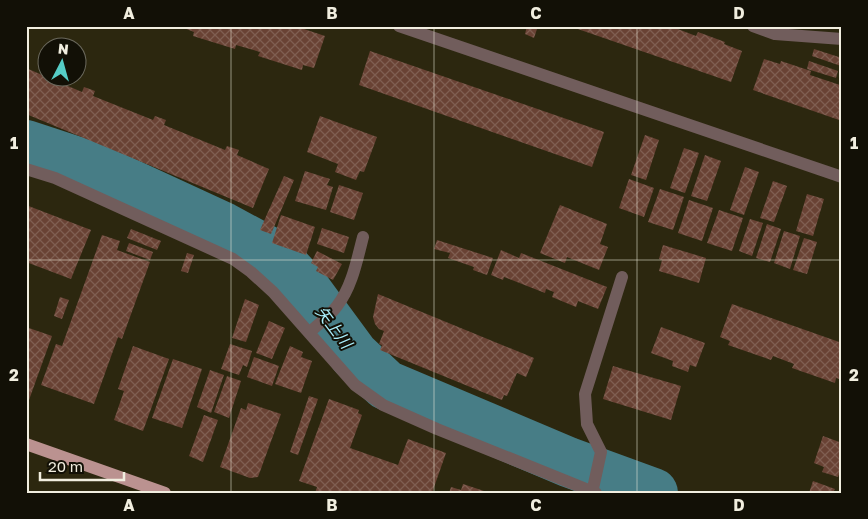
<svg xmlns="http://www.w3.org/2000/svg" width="868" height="519" viewBox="0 0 868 519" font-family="'Golos Text','Noto Sans JP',sans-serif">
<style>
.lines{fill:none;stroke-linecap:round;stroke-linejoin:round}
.river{stroke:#477d86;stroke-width:50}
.building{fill:url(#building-cross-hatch)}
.minor{stroke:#715d5c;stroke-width:12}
.major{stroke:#bb9290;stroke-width:12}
.grid{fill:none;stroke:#f1eedf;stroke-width:1;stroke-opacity:0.55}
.labels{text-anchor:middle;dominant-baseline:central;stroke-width:4;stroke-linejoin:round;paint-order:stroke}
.water-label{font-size:16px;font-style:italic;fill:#aaeffc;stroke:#121006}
.neatline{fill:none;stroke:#f1eedf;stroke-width:2}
.grid-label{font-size:16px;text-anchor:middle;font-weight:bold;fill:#f1eedf}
</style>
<defs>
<pattern id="building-cross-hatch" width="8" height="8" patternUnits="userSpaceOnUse" patternTransform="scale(1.25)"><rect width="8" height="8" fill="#694234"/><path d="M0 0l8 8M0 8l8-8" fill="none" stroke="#7f5e51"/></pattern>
</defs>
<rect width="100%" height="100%" fill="#2c270f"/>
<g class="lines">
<path class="river" d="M26,145l67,22 130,60 50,27 31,33 50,68 32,30 182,77 85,31"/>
</g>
<path class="building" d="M179,26h116l30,10 -11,32 -11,-3 -1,5 -44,-14 2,-4 -24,-7 -1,4 -42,-13 1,-4z
M527,26h11l-4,12 -9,-4z
M670,26l26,10 2,-4 27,10 -1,2 18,7 -11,31 -159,-55z
M814,49l28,9 -1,8 -29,-10z
M370,51l234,81 -12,35 -233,-82z
M764,59l16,5 1,-3 30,10 -1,4 30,10 2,-5v41l-89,-31z
M809,61l29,10 -2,7 -29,-9z
M26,68l56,24 2,-5 11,4 -2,5 60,24 2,-4 11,4 -2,5 61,25 2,-4 12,4 -2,5 32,14 -16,39 -227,-94z
M320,116l57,21 -13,35 -4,-1 -4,9 -21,-8 3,-8 -31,-12z
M645,135l14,5 -13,40 -15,-5z
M684,148l15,5 -14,40 -15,-5z
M705,155l16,6 -14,40 -16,-5z
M745,167l14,5 -15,43 -14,-5z
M305,171l25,8 -3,6 6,2 -7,23 -31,-9z
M284,176l10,4 -23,54 -11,-4z
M629,179l25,9 -10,29 -25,-9z
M773,181l14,5 -13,36 -14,-4z
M339,185l24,8 -9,27 -24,-8z
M660,189l24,8 -11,33 -25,-8z
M807,194l17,5 -11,37 -17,-5z
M689,200l24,8 -11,33 -24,-8z
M26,205l65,25 -20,49 -45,-17z
M560,205l47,19 -7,20 8,3 -9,23 -32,-13 -2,6 -25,-10z
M719,210l24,8 -11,33 -25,-8z
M281,215l34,12 -9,28 -34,-12z
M750,219l13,4 -11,33 -13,-5z
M767,224l14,5 -11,33 -14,-4z
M322,228l27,9 -5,16 -27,-9z
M131,229l30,12 -4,9 -30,-12z
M784,231l16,5 -10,33 -16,-6z
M102,235l18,6 -3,9 33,12 -28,77 -4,-2 -24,67 -53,-19 15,-41 6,2z
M804,238l13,4 -10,32 -14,-4z
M437,240l56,18 -6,17 -14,-5 1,-3 -26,-9 2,-5 -16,-4z
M129,243l24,9 -3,8 -24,-9z
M663,245l43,13 -7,25 -40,-12 3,-11 -3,-1z
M501,250l18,8 2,-5 86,34 -9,22 -20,-8 -2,6 -24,-10 2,-5 -8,-3 -1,4 -41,-16 -1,3 -12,-5z
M317,251l25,13 -9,16 -17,-9 2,-4 -7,-4z
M187,253l7,2 -6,18 -7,-2z
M378,294l156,64 -8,19 -9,-4 -10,23 -3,-1 -2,5 -122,-50 2,-5 -3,-1 5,-13 -5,-2 -4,-5 -2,-7z
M60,297l9,3 -7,19 -8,-3z
M245,299l14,6 -13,37 -14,-4z
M732,304l110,39v37l-6,-2 -1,5 -43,-15 2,-4 -21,-8 -2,4 -43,-15 2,-4 -10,-4z
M269,321l16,7 -13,31 -16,-6z
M26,327l26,9 -23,64 -3,-1z
M661,327l44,16 -9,24 -6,-2 -2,7 -16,-6 1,-5 -22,-8z
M230,344l22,7 -5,16 -4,-2 -4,10 -18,-6z
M133,346l36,13 -26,72 -29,-11 10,-29 -6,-2z
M290,346l13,6 -2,5 11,4 -11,32 -26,-9z
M254,357l25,9 -7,20 -25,-9z
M173,359l29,10 -20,59 -30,-10z
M613,366l68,20 -10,34 -68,-21z
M210,370l14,5 -13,38 -14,-6z
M227,376l14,5 -12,37 -15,-6z
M309,396l9,3 -20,56 -8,-3z
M329,399l30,11 -1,3 4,2 -12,33 48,17 10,-26 38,14 -14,40h-117l2,-6 -18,-6z
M248,403l33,11 -23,63 -8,1 -30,-11 21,-59 5,2z
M204,415l14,5 -15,42 -14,-6z
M823,436l19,7v23l-4,11 -16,-5 2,-5 -10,-4z
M813,481l22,8 -2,4h-24z
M463,484l24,8v1h-38l2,-6 10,3z"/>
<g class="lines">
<path class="minor" d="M399,26l443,151
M753,26l22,8 67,5
M26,169l29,9 178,81 18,13 22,20 82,93 28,20 54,24 159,64
M309,333c9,-9 21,-17 28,-27 15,-19 20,-46 26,-69
M592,493l9,-41 -14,-28 -2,-30 37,-117"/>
<path class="major" d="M26,444l139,49"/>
</g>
<path class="grid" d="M231,26v467M434,26v467M637,26v467M26,260h816"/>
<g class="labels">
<g class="water-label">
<text transform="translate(334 327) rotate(53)">矢上川</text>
</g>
</g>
<rect width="868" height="519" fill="none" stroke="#121006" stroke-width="55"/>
<g transform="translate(62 62) rotate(6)"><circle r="24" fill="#121006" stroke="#6b695d"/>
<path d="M0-4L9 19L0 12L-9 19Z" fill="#55cdc6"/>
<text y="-8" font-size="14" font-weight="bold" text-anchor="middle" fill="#f1eedf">N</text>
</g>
<path d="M40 472v8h84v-8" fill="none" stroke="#f1eedf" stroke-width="2.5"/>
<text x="48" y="472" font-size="15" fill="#f1eedf" stroke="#121006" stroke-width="4" paint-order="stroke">20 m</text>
<rect x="28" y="28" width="812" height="464" class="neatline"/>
<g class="grid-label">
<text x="129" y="19">A</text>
<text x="332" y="19">B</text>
<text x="536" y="19">C</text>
<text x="739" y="19">D</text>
<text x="14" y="149">1</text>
<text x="854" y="149">1</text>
<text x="14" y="381">2</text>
<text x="854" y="381">2</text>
<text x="129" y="511">A</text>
<text x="332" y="511">B</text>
<text x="536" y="511">C</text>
<text x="739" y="511">D</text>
</g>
</svg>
